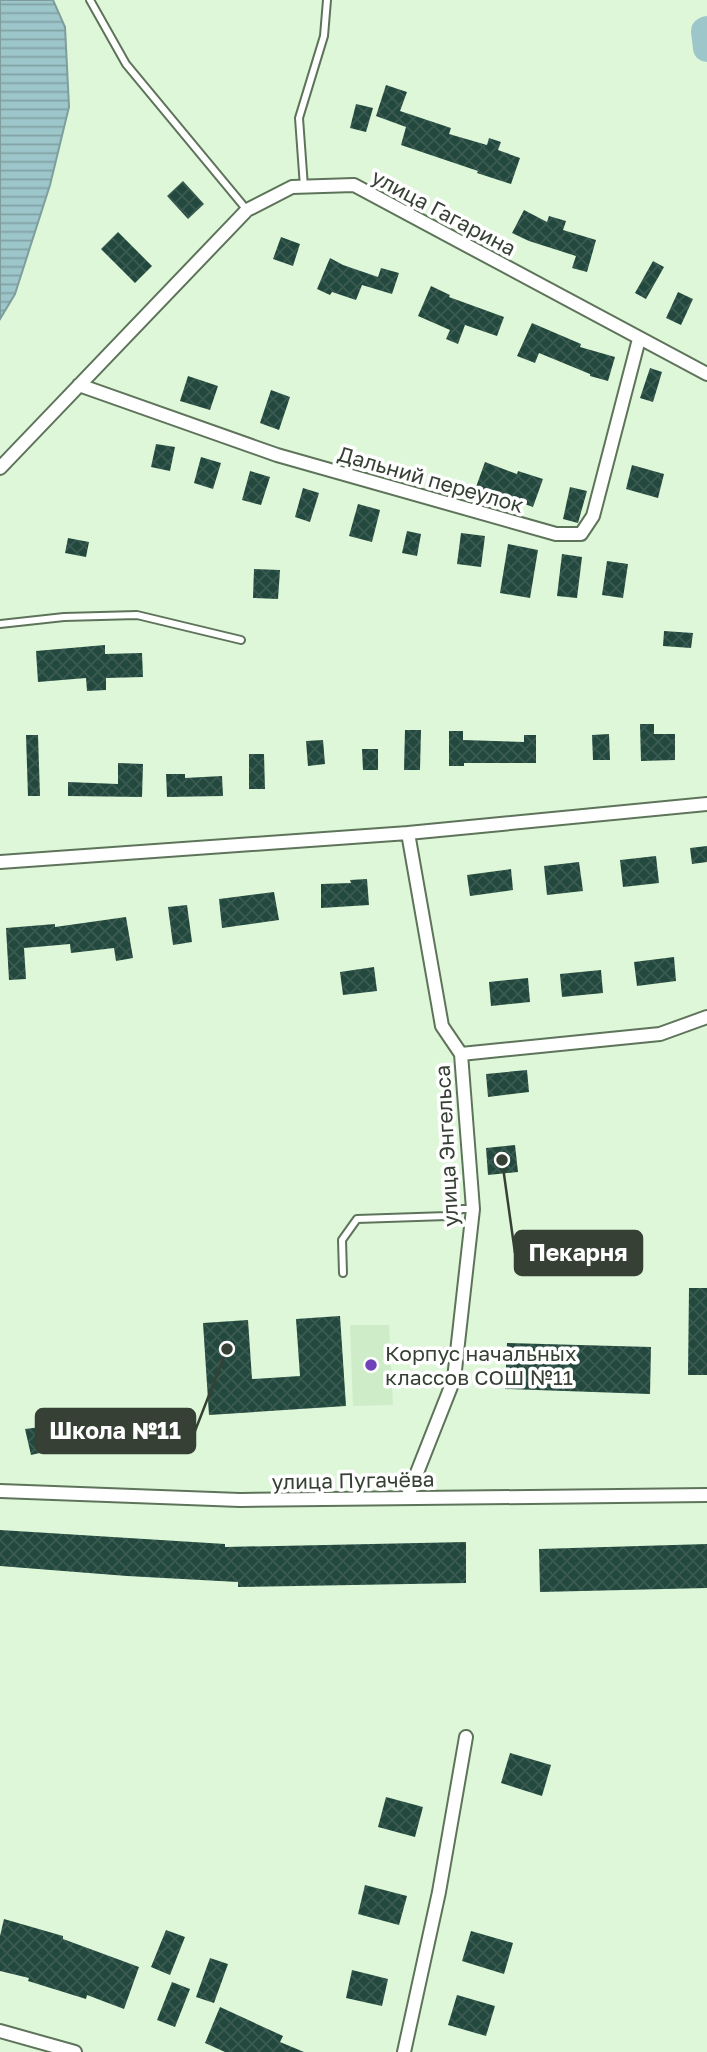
<svg xmlns="http://www.w3.org/2000/svg" width="707" height="2052" viewBox="0 0 707 2052" font-family="'Golos Text',sans-serif">
<style>
.built{fill:#ceecc8}
.water{fill:url(#water-rules);stroke:#7e9e9d;stroke-width:2}
.lines{fill:none;stroke-linecap:round;stroke-linejoin:round}
.river{stroke:#9dc6ca;stroke-width:28}
.building{fill:url(#building-cross-hatch)}
.lane-casing{stroke:#5e745a;stroke-width:10}
.street-casing{stroke:#5e745a;stroke-width:16}
.lane{stroke:#fff;stroke-width:6}
.street{stroke:#fff;stroke-width:12}
.poi-dot{fill:#7143bb;stroke:#fff;stroke-width:2.5}
.labels{text-anchor:middle;dominant-baseline:central;stroke-width:7;stroke-linejoin:round;paint-order:stroke}
.street-label{font-size:21px;fill:#364034;stroke:#fff}
.poi-label{font-size:21px;fill:#364034;stroke:#fff;text-anchor:start}
.leader{fill:none;stroke:#364034;stroke-width:2.5}
.callout-dot{fill:#364034;stroke:#fff;stroke-width:2.5}
.callout{fill:#364034;stroke:#364034;stroke-width:2.5}
.callout-label{font-size:23px;text-anchor:middle;font-weight:bold;fill:#fff}
</style>
<defs>
<pattern id="water-rules" width="6" height="5" patternUnits="userSpaceOnUse" patternTransform="scale(1.75)"><rect width="6" height="5" fill="#9dc6ca"/><path d="M0 2.5h6" fill="none" stroke="#81a2a5"/></pattern>
<pattern id="building-cross-hatch" width="8" height="8" patternUnits="userSpaceOnUse" patternTransform="scale(1.75)"><rect width="8" height="8" fill="#23483d"/><path d="M0 0l8 8M0 8l8-8" fill="none" stroke="#3b5b51"/></pattern>
</defs>
<rect width="100%" height="100%" fill="#def7d9"/>
<path class="built" d="M350,1325h39l4,80 -40,1z"/>
<path class="water" d="M0,0h53l12,27 4,80 -19,78 -35,109 -15,25z"/>
<g class="lines">
<path class="river" d="M707,30l-2,1 2,17"/>
</g>
<path class="building" d="M386,85l21,7 -7,19 51,17 -2,6 38,11 2,-7 12,4 -3,8 22,8 -9,26 -34,-11 1,-2 -77,-26 5,-18 -30,-11z
M356,104l17,4 -7,24 -16,-4z
M183,181l21,23 -16,15 -21,-23z
M524,210l23,12 2,-6 17,5 -3,9 33,10 -9,32 -15,-4 4,-12 -47,-15 -17,-8z
M118,232l34,34 -17,17 -34,-34z
M281,237l19,7 -7,22 -20,-7z
M330,258l13,7 35,12 3,-9 18,5 -7,21 -30,-9 -6,15 -24,-8 -2,3 -13,-6z
M653,261l11,6 -18,32 -11,-6z
M431,286l19,9 -1,2 55,20 -7,19 -32,-11 -7,19 -12,-5 4,-9 -32,-14z
M678,292l15,7 -12,26 -15,-7z
M532,323l49,21 -1,3 35,10 -7,24 -18,-5v-2l-51,-21 -4,10 -18,-7z
M650,368l12,4 -9,30 -13,-4z
M188,376l30,10 -8,24 -30,-9z
M271,390l19,7 -11,33 -19,-7z
M156,444l19,3 -5,24 -19,-4z
M201,457l20,6 -8,26 -19,-6z
M485,462l32,12 1,-3 25,8 -10,28 -57,-20z
M632,465l32,9 -6,24 -32,-9z
M250,471l20,6 -9,28 -19,-5z
M570,487l17,4 -9,32 -15,-4z
M303,488l16,5 -9,29 -15,-5z
M358,504l22,6 -8,32 -23,-6z
M407,531l14,3 -4,22 -15,-3z
M461,533l24,3 -4,31 -24,-3z
M68,538l21,4 -3,15 -21,-4z
M508,544l30,6 -8,48 -30,-5z
M562,554l20,3 -5,41 -20,-2z
M607,561l21,3 -5,34 -21,-3z
M254,569l26,1 -2,29 -25,-1z
M664,631l29,2 -2,15 -28,-2z
M105,645v9l37,-1 1,24 -37,1v12l-19,1 -1,-13 -48,4 -2,-31z
M640,724h14v10h21v26l-34,1z
M405,730h16l-1,40h-16z
M449,731h14v9l61,2v-7h12v28h-72v3h-15z
M609,734l1,26h-17l-1,-25z
M26,735h12l2,61h-12z
M323,740l2,24 -17,2 -2,-25z
M362,749h16v21h-15z
M249,754h15l1,35h-16z
M118,763l25,1 -1,33 -74,-1v-14l50,2z
M166,774h19v4l37,-2 1,20 -56,1z
M707,846v16l-15,2 -2,-16z
M656,856l3,27 -36,4 -3,-27z
M579,862l4,29 -36,4 -3,-29z
M511,869l2,21 -43,6 -3,-21z
M367,879l2,26 -48,3v-24l30,-1 -1,-3z
M274,892l5,28 -57,8 -3,-29z
M187,905l5,37 -19,3 -5,-38z
M126,917l7,41 -17,3 -2,-13 -43,5 -1,-9 -46,4 2,31 -17,1 -3,-52 49,-4v3z
M674,957l2,24 -39,5 -3,-24z
M374,967l3,24 -34,4 -3,-23z
M601,970l2,23 -41,4 -2,-23z
M528,978l2,24 -39,4 -2,-24z
M527,1070l2,22 -41,5 -2,-23z
M515,1145l3,27 -30,3 -2,-27z
M689,1288h18v87h-19z
M340,1316l6,90 -137,9 -6,-92 45,-3 4,59 48,-3 -4,-57z
M507,1343l144,4 -1,47 -145,-5z
M73,1423l3,28 -18,2 -1,-4 -26,6 -6,-26z
M0,1530l225,14v3l241,-5v41l-228,4v-5l-111,-6 -127,-10z
M707,1544v44l-167,4 -1,-43z
M510,1753l41,12 -9,31 -41,-13z
M386,1797l37,10 -8,30 -37,-10z
M365,1885l42,11 -8,29 -41,-11z
M4,1919l59,17v3l76,28 -15,42 -37,-14 -1,4 -58,-18 1,-3 -29,-7v-35z
M166,1930l19,7 -15,38 -19,-8z
M471,1931l42,12 -9,31 -42,-13z
M210,1958l18,6 -14,39 -18,-6z
M352,1970l36,9 -6,27 -36,-8z
M172,1982l18,7 -15,38 -18,-7z
M457,1995l38,11 -9,30 -38,-11z
M220,2007l63,29 -3,6 24,10h-79l-20,-9z"/>
<g class="lines">
<defs>
<path id="lane" d="M90,0l36,64 121,146
M304,187l-5,-69 25,-82 3,-36
M0,624l64,-7 73,-2 104,25
M343,1273l-1,-33 15,-21 90,-3 15,-7h11"/>
<path id="street" d="M79,385l198,70 279,79h25l12,-18 46,-177
M0,468l247,-258 45,-23 62,-2 353,189
M0,862l408,-29 299,-29
M461,1054l199,-20 47,-17
M0,1491l240,9 467,-5
M407,1498l47,-119 19,-170 -12,-155 -19,-28 -34,-193
M0,2031l75,21
M404,2052l35,-160 27,-155"/>
</defs>
<use href="#lane" class="lane-casing"/>
<use href="#street" class="street-casing"/>
<use href="#lane" class="lane"/>
<use href="#street" class="street"/>
</g>
<circle class="poi-dot" cx="371" cy="1365" r="7"/>
<g class="labels">
<g class="street-label">
<text transform="translate(444 212) rotate(28)">улица Гагарина</text>
<text transform="translate(431 479) rotate(16)">Дальний переулок</text>
<text transform="translate(446 1146) rotate(-93)">улица Энгельса</text>
<text transform="translate(353 1480) rotate(-1)">улица Пугачёва</text>
</g>
<g class="poi-label">
<text x="385" y="1353">Корпус начальных<tspan x="385" dy="24">классов СОШ №11</tspan></text>
</g>
</g>
<path class="leader" d="M502 1160L515 1253M227 1349L195 1431"/>
<g class="callout-dot">
<circle cx="502" cy="1160" r="7"/>
<circle cx="227" cy="1349" r="7"/>
</g>
<g class="callout">
<rect x="515" y="1231" width="127" height="44" rx="7"/>
<rect x="36" y="1409" width="159" height="44" rx="7"/>
</g>
<g class="callout-label">
<text x="578" y="1261">Пекарня</text>
<text x="115" y="1439">Школа №11</text>
</g>
</svg>
